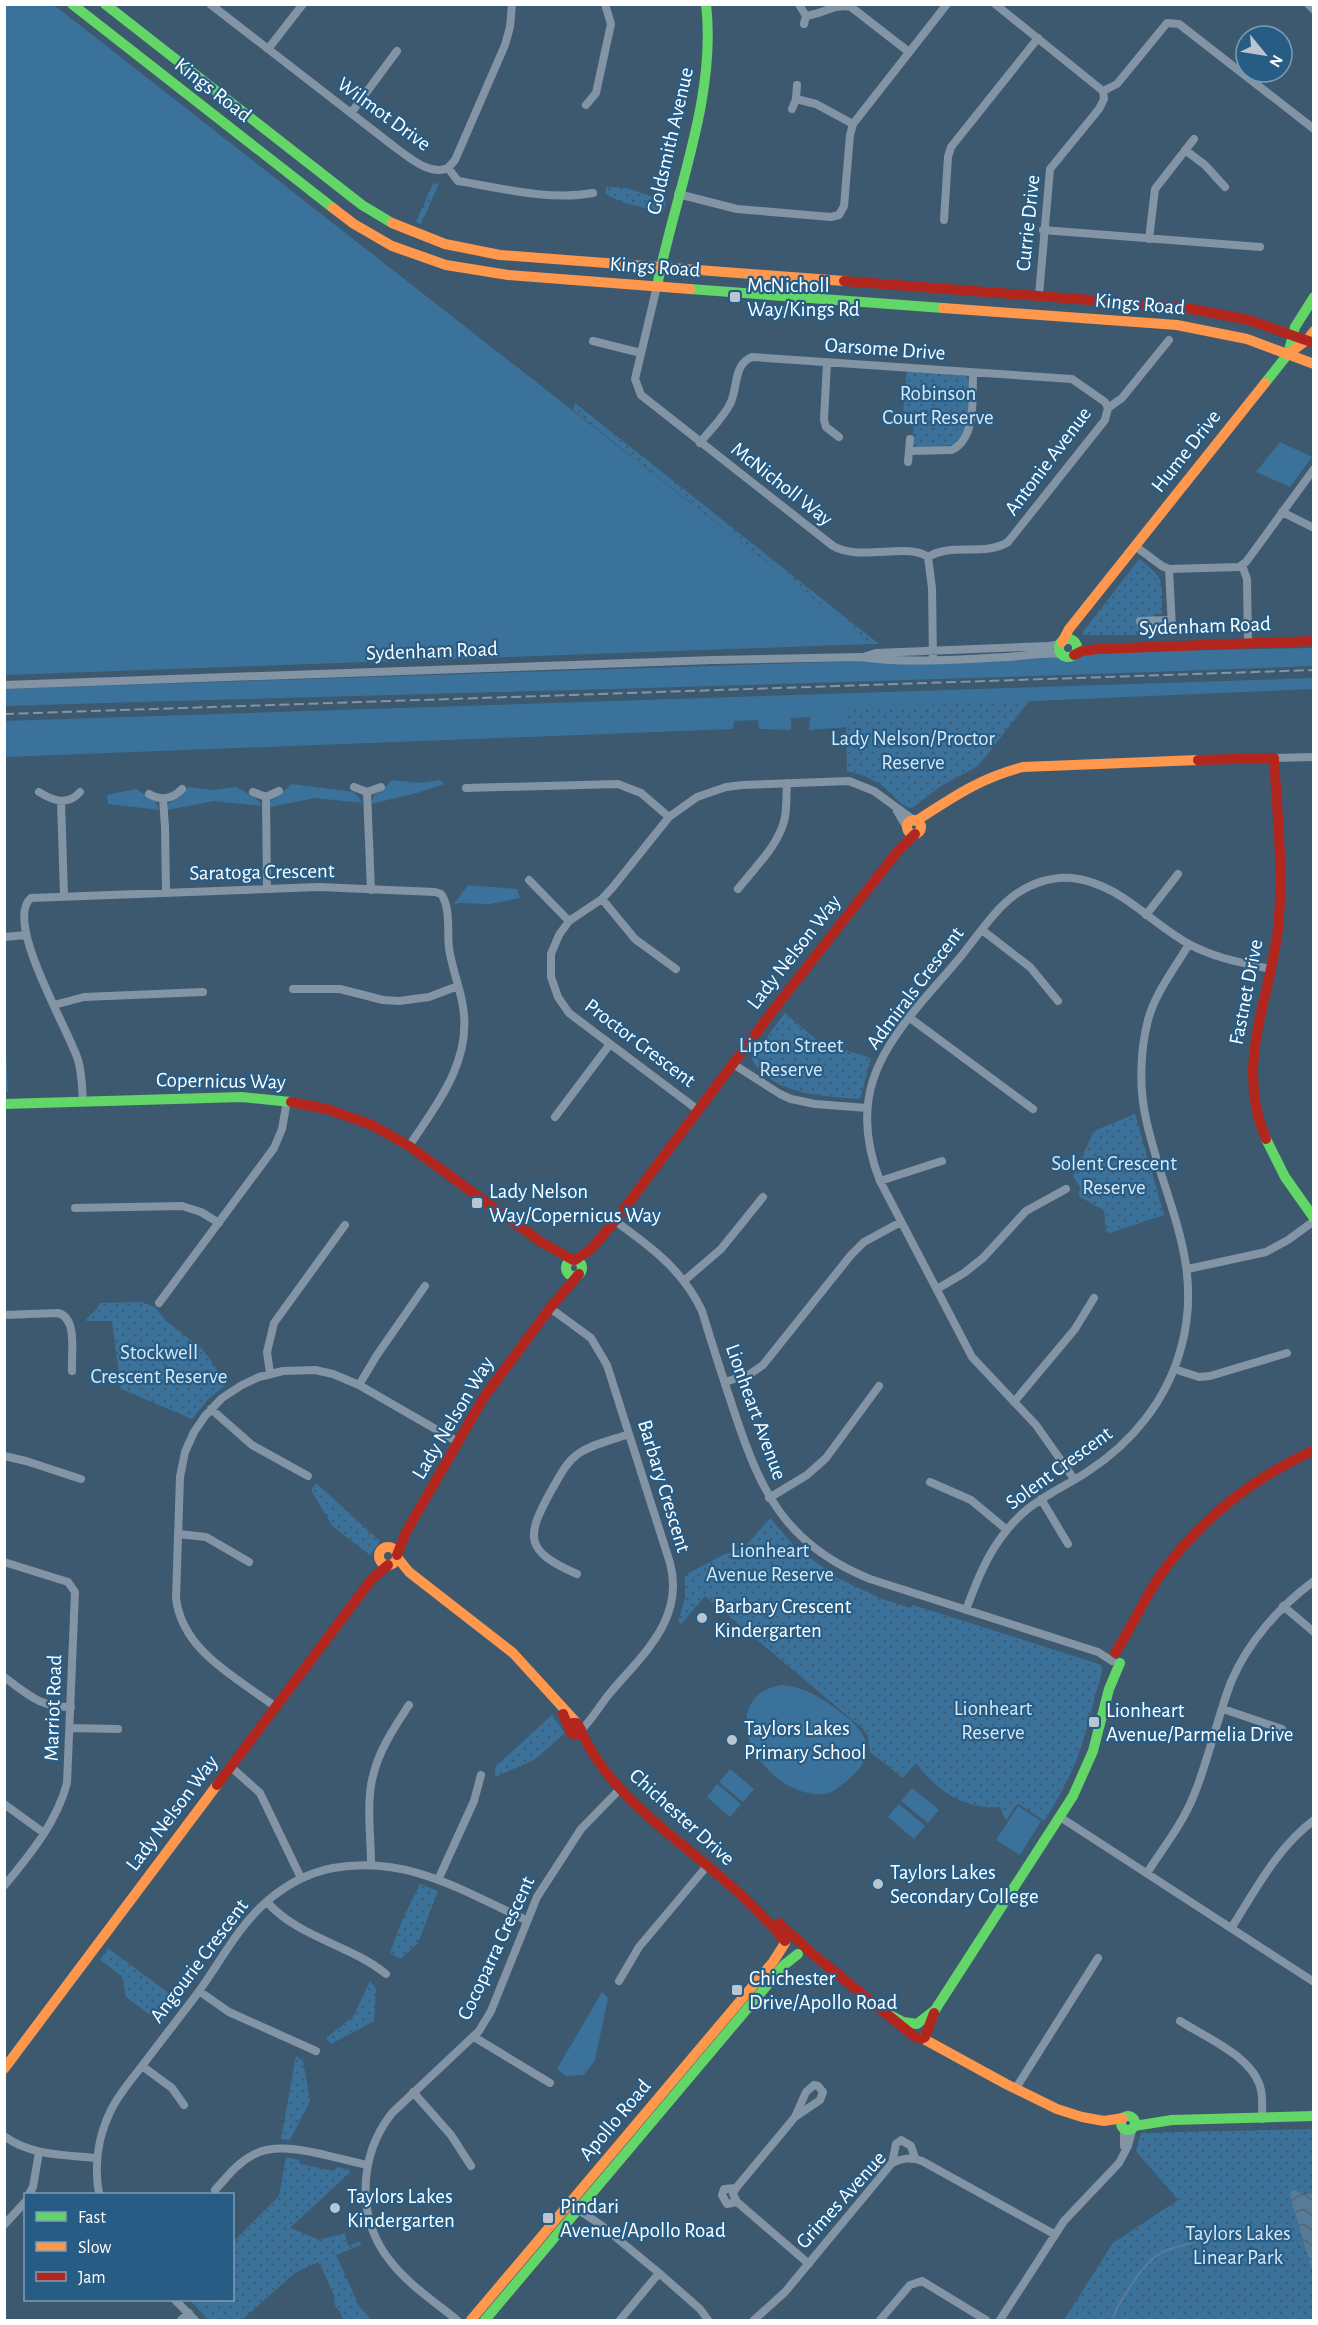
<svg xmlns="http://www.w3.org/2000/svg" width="1318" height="2325" viewBox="0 0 1318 2325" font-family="'Alegreya Sans',sans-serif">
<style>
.grass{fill:#3b729b}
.park{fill:url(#park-dots)}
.water{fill:url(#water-waves)}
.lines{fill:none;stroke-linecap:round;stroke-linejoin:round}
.stream{stroke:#587c98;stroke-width:2}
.street{stroke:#8395a5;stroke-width:8}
.fast{stroke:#63d668;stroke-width:10}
.slow{stroke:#ff974d;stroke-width:10}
.jam{stroke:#b3261e;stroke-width:10}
.rail{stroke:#8395a4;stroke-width:2;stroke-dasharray:10 4.5;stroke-linecap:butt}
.poi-dot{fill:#bbc5cd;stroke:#275c85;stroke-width:2}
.labels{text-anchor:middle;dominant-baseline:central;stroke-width:4.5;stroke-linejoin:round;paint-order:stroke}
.street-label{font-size:21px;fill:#fff;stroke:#275c85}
.poi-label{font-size:21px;fill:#fff;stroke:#275c85;text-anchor:start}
.park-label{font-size:21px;fill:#d5e8f6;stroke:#275c85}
</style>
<defs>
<pattern id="park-dots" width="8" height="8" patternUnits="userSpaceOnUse" patternTransform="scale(1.5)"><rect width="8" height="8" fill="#3b729b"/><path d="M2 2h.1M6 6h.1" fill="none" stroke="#455b6c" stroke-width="1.8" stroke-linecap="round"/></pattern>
<pattern id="water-waves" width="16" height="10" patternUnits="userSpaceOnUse" patternTransform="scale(1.5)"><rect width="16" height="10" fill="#587c98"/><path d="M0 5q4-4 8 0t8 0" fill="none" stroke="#526472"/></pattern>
</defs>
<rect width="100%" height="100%" fill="#3d596f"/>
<path class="grass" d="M4,5h50l817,639 -866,31z
M1280,442l32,15 -22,30 -34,-15z
M1314,648l-1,18c-436,17 -872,27 -1308,40l-1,-17 1045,-34 17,5 16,-8z
M1314,678l-1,11 -467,20v18l-37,3 1,-13 -19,1v12l-32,-1 -1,-9 -24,1 -1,8 -728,28 -1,-36z
M392,780l26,3 22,-3 4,4 -27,9 -46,11 3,-9 9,-5z
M291,784l63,8 9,11 -48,-5 -45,9v-6l11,-7z
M188,787l25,3 23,-3 20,11 6,8 -48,-5 -47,9 1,-6 12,-7z
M136,789l20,13 3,8 -51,-6 -1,-9z
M468,885l49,4 3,9 -30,6 -30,-1 -6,1z
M782,1685c26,2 45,17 65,32 28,23 25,46 -3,66 -7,5 -12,10 -20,11 -39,4 -83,-41 -77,-79 3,-18 18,-28 35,-30z
M730,1769l24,20 -11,13 -24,-20z
M717,1784l24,20 -11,13 -23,-20z
M912,1788l27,22 -11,13 -27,-22z
M899,1804l26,22 -11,13 -26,-22z
M1018,1806l23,15 -21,34 -24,-15z
M602,1992l6,6 -13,62 -11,15 -18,1 -9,-7z"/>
<path class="park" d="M434,181l5,3 -18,40 -5,-2z
M606,187l20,1 40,13 -3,12 -41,-11 -16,-8z
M907,370l59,6 5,8 -4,43 -13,18 -37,2 -3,-3 -1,-20 -11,-1z
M575,403l304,241h-8l-298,-234z
M1139,559c28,21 22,21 23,55h-6v11l7,2v8h-79l-1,-3z
M1030,700l-52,66 -37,20 -29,22c-12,-1 -23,-19 -34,-25 -10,-6 -20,-10 -31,-12l-1,-62z
M4,1013l4,79h-4z
M785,1013l34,29 52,16 -11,41c-38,-3 -87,-3 -109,-41z
M1135,1114l29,101 -54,18 -4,-2 -2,-20 -25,-15 1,-9 -7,-11 21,-45z
M141,1302l14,5 10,13 37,29 13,17 10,20 -16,12 -17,21 -71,-30 -9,-68h-26c3,-7 11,-9 14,-18z
M316,1483l64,58 -10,14 -37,-28 -22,-37z
M770,1518l24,28 37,27v2l49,23 30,10 3,-3 189,60c1,9 -4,21 -7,31 -12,52 -22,80 -51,125l-25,-17 -3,1 -10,16 -6,-14c-35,3 -64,-17 -84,-44l-13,15 -33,-26 -2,-16 -6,-8 -157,-132 -24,28 -3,-2 7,-24v-23l38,-20 22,-8z
M552,1715l13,18 -31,27 -39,17v-10z
M420,1884l18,7 -20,52 -17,16 -11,-6 11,-30z
M108,1948l70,52 -17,23 -35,-26 -4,-21 -22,-16z
M370,1981l6,8 -2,32 -43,23 -5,-6 27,-21z
M296,2056l7,5 7,40 -20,39 -9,-1z
M1313,2129v191h-249l49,-77 65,-43 -42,-49 5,-18z
M286,2157l13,3 1,4 34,7 3,-4 11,2 2,3 -60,56 29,12 26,-7 3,13 12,-5 1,4 -25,10 23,51 12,14 -28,-1 -2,-6 -6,-7 -1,-11 -15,-33 -23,10 -54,48h-34l-18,-20h42l1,-58 46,-46z"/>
<path class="water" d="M1293,2190l9,4h11v78l-22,-72 -1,-7z"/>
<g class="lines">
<path class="stream" d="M1113,2316c10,-20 31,-56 52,-65 22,-9 46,-11 68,-20"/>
<path class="street" d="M210,4l186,144c14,10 34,28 52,20l10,13c43,7 91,20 135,12
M995,4l108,87
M1308,4l6,6
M800,6l6,10 -2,8
M806,16c15,-2 31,-13 45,-9l58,45
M268,49l35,-45
M796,99l20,5 37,20
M586,105l10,-12 15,-69 -6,-20
M792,109l4,-10 1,-14
M351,113l46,-62
M1185,150l20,15 20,22
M448,168l7,-8 50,-115 5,-18 2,-23
M678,194l59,15 94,8 8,-2 5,-9 6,-71 3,-11 94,-120
M944,220l4,-63 3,-10 87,-109
M1043,230l217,17
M1149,239l6,-50 39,-50
M657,286l-22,93 6,16 192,151c28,16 75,-4 95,11l4,31 1,72
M1039,295l11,-126 49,-60 5,-10 -1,-8 14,-7 50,-61 12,1 135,105
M593,341l48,12
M827,363l-3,57 2,7 13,10
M1108,408l14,-10 47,-58
M700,443c10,-13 23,-25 30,-39 8,-15 3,-40 22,-47l320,22 33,23 3,6
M909,451l43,-1c25,-13 20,-53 21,-77
M908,462l2,-23
M1282,512l32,16
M1135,546l27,20 7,3 70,-2 7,-5 68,-93
M928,557c24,-15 56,0 80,-15l97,-122 3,-12
M1242,565l5,14 1,64
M1169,569l3,59
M1140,621l31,-1
M866,656l10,-3 173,-7 12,-2
M4,685l709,-25 147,-3c48,7 99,2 147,0 19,-1 36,-5 55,-3
M1274,758l40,-1
M354,787l13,5 14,-5
M466,788l152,-4 23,9 28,24
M39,792c14,9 29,14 41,0
M253,792l13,5 13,-6
M367,792l4,98
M149,794c12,7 24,5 33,-5
M266,797l1,91
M163,799l2,28 1,65
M61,802l3,93
M897,811l10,17
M529,880l40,41
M738,889c17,-22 42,-45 47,-72 2,-11 1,-23 2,-34
M602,899l33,40 41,30
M1146,915l32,-41
M982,930l48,37 28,34
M4,937l22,-2
M293,989h47l43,11 16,1 30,-4 29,-11
M54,1005l30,-8 119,-5
M910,1018l123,91
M733,1064l47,30 11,5 24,5 52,4
M83,1101c-1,-13 -1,-28 -5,-41 -9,-30 -75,-139 -47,-162l288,-11 116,5 6,2c10,13 6,39 8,54 3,21 11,39 14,59 9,54 -26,97 -54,139
M698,1110l-129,-97 -11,-16 -7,-20v-23l8,-19 10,-14 33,-22 11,-12 56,-70 28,-20 29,-10 17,-2 106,-4 25,10 41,30
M555,1117l55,-73
M880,1181l62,-20
M75,1208l107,-2 19,6 18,11
M615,1221c35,25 68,49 87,90 10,33 21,67 32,100 27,82 52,134 136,168l228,73 14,9
M1188,1269l78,-17 22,-12 26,-19
M685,1280l36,-31 42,-52
M937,1289l27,-16 19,-15 43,-47 40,-22
M159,1303l115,-155 8,-19 5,-28
M550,1308l41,30 16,27 63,198c15,56 -27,91 -60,130 -10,12 -18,27 -29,37
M4,1315l54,-2c20,5 13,41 14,58
M1174,1369l25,8 11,-1 77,-23
M270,1373l-3,-21 7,-29 71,-98
M725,1382l25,-8 13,-9 88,-110 13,-13 37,-20
M359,1385l18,-30 48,-69
M1014,1402l61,-73 19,-31
M211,1409l41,36 56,31
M4,1456l22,5 55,18
M1074,1479l-38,-54 -64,-68 -92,-176c-13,-33 -18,-66 -7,-101 15,-47 59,-88 89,-125 17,-21 33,-46 54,-61 16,-11 37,-18 56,-16 47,5 77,44 117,66 25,14 54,19 82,25
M930,1482l41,18 36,30
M769,1498l38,-23 19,-17 53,-72
M1041,1499l27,45
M178,1534l28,3 43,25
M4,1562l64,20 7,10 -8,191c-10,39 -38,73 -63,103
M577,1574c-52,-23 -52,-36 -26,-83 8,-13 14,-28 27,-37 14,-10 34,-14 51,-20
M1283,1606l31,26
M966,1610c13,-36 27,-70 57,-97 19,-17 43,-27 64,-41 45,-29 80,-72 94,-124 24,-85 -18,-149 -35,-229 -7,-31 -6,-68 2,-99 7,-27 27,-52 41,-76
M4,1677c25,18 35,30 67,30
M276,1707c-39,-29 -94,-56 -100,-109l4,-121 5,-25 9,-20 11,-16 17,-18 20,-13 17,-8 24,-6 32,-1 18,4 26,11 99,57
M1223,1709l59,20
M70,1728l48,1
M231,1767l29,26 41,85
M4,1804l40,29
M1060,1817l254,165
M371,1864c0,-26 -5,-63 2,-88 6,-26 21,-48 36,-71
M1147,1873c16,-25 36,-50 47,-78 15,-37 23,-76 37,-113 17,-40 48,-75 83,-101
M438,1880l36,-79 7,-26
M267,1902c32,36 82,42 119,72
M1232,1927c24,-38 45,-79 82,-107
M619,1981l20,-34 68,-81
M199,1991l30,21 87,39
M1180,2021c27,17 74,36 81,69 2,9 1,19 1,29
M474,2037l76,46
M142,2066l30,22 12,17
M1016,2088l82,-130
M413,2092l38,43 20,31
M795,2117l11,-25 8,-7 4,1 5,6 -3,8 -25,17 -59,71 -3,6 4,8 72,62
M1124,2129v17
M4,2136c27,20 61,19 93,22
M892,2163l4,-19 5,-4 10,6 4,12
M736,2188l-12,1 -2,6 5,9 10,-2
M215,2190c12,-13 22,-27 38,-35 29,-17 82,4 115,10
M29,2194l4,-7 6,-35
M99,2194c-5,-28 -1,-58 12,-84 8,-16 20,-30 31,-44 18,-24 37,-48 55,-72 22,-30 40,-66 68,-91 19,-17 42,-30 68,-35 74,-13 128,22 193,52
M574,2207l27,18 58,48 41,36 8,11
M4,2225l22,-24
M175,2300l20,20
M181,2320l8,-7
M457,2320c-22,-18 -48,-35 -66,-58 -35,-43 -33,-106 1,-149l87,-82 12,-20 46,-114 44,-68 38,-39
M620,2320l39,-47
M754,2320l31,-28 107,-129c11,-5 19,-6 30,-2l132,73
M880,2320l30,-35 12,-4 64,39
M1000,2320l64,-99 55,-58 9,-17 5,-19"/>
<path class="fast" d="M72,4l261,204
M105,4l257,201 30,18
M657,286c18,-92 60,-189 49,-282
M690,289l253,19
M1265,383l23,-29 7,-27 19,-30
M1059 648a9 9 0 1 1 18 0a9 9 0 1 1-18 0Z
M4,1104l238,-7 49,5
M1266,1139l19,38 29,41
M566 1268a8 8 0 1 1 16 0a8 8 0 1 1-16 0Z
M886,2013l17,9 14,2 18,-14 138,-214 20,-45 16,-62 11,-26
M1121 2123a7 7 0 1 1 14 0a7 7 0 1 1-14 0Z
M1134,2126l38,-6 142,-4
M485,2320l299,-355 14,-11"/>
<path class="slow" d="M333,208l21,16 38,22 54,19 62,10 182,14
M392,223l53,21 55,11 344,26
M943,308l234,17 70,14 67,25
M1288,354l19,-14 7,-9
M1062,642l7,-13 196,-246
M907 827a7 7 0 1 1 14 0a7 7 0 1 1-14 0Z
M916,821c37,-24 64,-43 107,-54l175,-7
M379 1556a9 9 0 1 1 18 0a9 9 0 1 1-18 0Z
M397,1557l12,15 104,81 63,69
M922,2038l84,46 51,25 25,8 22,4 19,-3
M4,2069l213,-284
M471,2320l302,-358 12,-19"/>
<path class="jam" d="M844,281l337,26 68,13 65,23
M1074,655l8,-4 16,-2 216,-8
M1198,760l76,-2c3,56 10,114 4,170 -8,73 -44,137 -12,211
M291,1102l36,7 45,16 37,21 132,96 32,18
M575,1260l16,-11 24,-28 156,-208 126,-161 18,-18
M397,1555l9,-23 78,-135 66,-89 29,-34
M1115,1653c16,-25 28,-52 44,-76 40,-57 92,-98 155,-127
M563,1714l8,19 5,2 5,-5 -4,-7h-4l-4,4
M581,1731c28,62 85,99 135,142 25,21 48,43 69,68
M217,1785l154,-205 17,-15
M779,1923c9,11 21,17 30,28l106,86 6,2 4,-2 9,-24"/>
<path class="rail" d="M4,714l1310,-44"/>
</g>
<g class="poi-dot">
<rect x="729" y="291" width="12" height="12" rx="3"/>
<rect x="471" y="1197" width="12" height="12" rx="3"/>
<circle cx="702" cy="1618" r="6"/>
<rect x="1088" y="1716" width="12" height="12" rx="3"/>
<circle cx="732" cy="1740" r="6"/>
<circle cx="878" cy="1884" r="6"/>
<rect x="731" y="1984" width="12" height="12" rx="3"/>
<circle cx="335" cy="2208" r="6"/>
<rect x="542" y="2212" width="12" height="12" rx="3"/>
</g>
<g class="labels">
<g class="street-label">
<text transform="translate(213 90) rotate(38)">Kings Road</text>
<text transform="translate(384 114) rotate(36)">Wilmot Drive</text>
<text transform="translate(670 141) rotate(-77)">Goldsmith Avenue</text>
<text transform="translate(1028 223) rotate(-84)">Currie Drive</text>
<text transform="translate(655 267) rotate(4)">Kings Road</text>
<text transform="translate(1140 304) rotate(5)">Kings Road</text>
<text transform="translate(885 349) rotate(4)">Oarsome Drive</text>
<text transform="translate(1186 451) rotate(-52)">Hume Drive</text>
<text transform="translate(1048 461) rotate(-53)">Antonie Avenue</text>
<text transform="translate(782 484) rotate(38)">McNicholl Way</text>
<text transform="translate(1205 626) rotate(-2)">Sydenham Road</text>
<text transform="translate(432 651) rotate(-2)">Sydenham Road</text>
<text transform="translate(262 872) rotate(-1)">Saratoga Crescent</text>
<text transform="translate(794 952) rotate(-52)">Lady Nelson Way</text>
<text transform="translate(915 988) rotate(-53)">Admirals Crescent</text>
<text transform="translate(1246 992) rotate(-79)">Fastnet Drive</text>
<text transform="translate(640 1043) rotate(37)">Proctor Crescent</text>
<text transform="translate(221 1081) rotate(1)">Copernicus Way</text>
<text transform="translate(756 1412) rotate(70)">Lionheart Avenue</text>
<text transform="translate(453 1418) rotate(-59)">Lady Nelson Way</text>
<text transform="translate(1059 1468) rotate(-36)">Solent Crescent</text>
<text transform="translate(664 1486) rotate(73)">Barbary Crescent</text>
<text transform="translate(53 1708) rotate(-88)">Marriot Road</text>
<text transform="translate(172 1813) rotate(-53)">Lady Nelson Way</text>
<text transform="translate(682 1817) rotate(42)">Chichester Drive</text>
<text transform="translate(496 1948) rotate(-65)">Cocoparra Crescent</text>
<text transform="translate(199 1961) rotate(-53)">Angourie Crescent</text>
<text transform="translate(615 2120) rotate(-50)">Apollo Road</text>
<text transform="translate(841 2200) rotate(-48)">Grimes Avenue</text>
</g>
<g class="poi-label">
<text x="747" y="285">McNicholl<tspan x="747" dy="24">Way/Kings Rd</tspan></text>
<text x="489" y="1191">Lady Nelson<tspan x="489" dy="24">Way/Copernicus Way</tspan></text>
<text x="714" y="1606">Barbary Crescent<tspan x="714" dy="24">Kindergarten</tspan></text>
<text x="1106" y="1710">Lionheart<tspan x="1106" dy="24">Avenue/Parmelia Drive</tspan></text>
<text x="744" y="1728">Taylors Lakes<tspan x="744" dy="24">Primary School</tspan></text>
<text x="890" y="1872">Taylors Lakes<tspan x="890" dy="24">Secondary College</tspan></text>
<text x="749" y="1978">Chichester<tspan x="749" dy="24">Drive/Apollo Road</tspan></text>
<text x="347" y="2196">Taylors Lakes<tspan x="347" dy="24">Kindergarten</tspan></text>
<text x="560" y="2206">Pindari<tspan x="560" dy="24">Avenue/Apollo Road</tspan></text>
</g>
<g class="park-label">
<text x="938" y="393">Robinson<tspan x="938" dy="24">Court Reserve</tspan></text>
<text x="913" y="738">Lady Nelson/Proctor<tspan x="913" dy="24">Reserve</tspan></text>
<text x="791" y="1045">Lipton Street<tspan x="791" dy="24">Reserve</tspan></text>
<text x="1114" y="1163">Solent Crescent<tspan x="1114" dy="24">Reserve</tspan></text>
<text x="159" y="1352">Stockwell<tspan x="159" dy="24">Crescent Reserve</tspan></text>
<text x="770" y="1550">Lionheart<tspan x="770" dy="24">Avenue Reserve</tspan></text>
<text x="993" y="1708">Lionheart<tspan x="993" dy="24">Reserve</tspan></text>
<text x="1238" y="2233">Taylors Lakes<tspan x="1238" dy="24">Linear Park</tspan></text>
</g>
</g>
<rect width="1318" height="2325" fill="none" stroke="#ffffff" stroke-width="12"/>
<rect x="24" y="2193" width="210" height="108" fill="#275c85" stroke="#7d9db6" stroke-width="1.5"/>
<rect x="36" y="2212" width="30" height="9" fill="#63d668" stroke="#7d9db6" stroke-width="1.5"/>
<text x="78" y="2223" font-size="18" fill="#ffffff">Fast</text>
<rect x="36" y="2242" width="30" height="9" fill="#ff974d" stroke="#7d9db6" stroke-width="1.5"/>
<text x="78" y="2253" font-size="18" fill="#ffffff">Slow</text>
<rect x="36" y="2272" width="30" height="9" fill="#b3261e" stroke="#7d9db6" stroke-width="1.5"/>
<text x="78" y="2283" font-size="18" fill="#ffffff">Jam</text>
<g transform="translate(1264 54) rotate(120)"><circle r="28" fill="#275c85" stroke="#7d9db6" stroke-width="1.5"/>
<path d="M0-4.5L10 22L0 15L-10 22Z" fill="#bbc5cd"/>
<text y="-9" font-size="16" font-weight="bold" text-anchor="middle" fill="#ffffff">N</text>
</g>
</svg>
